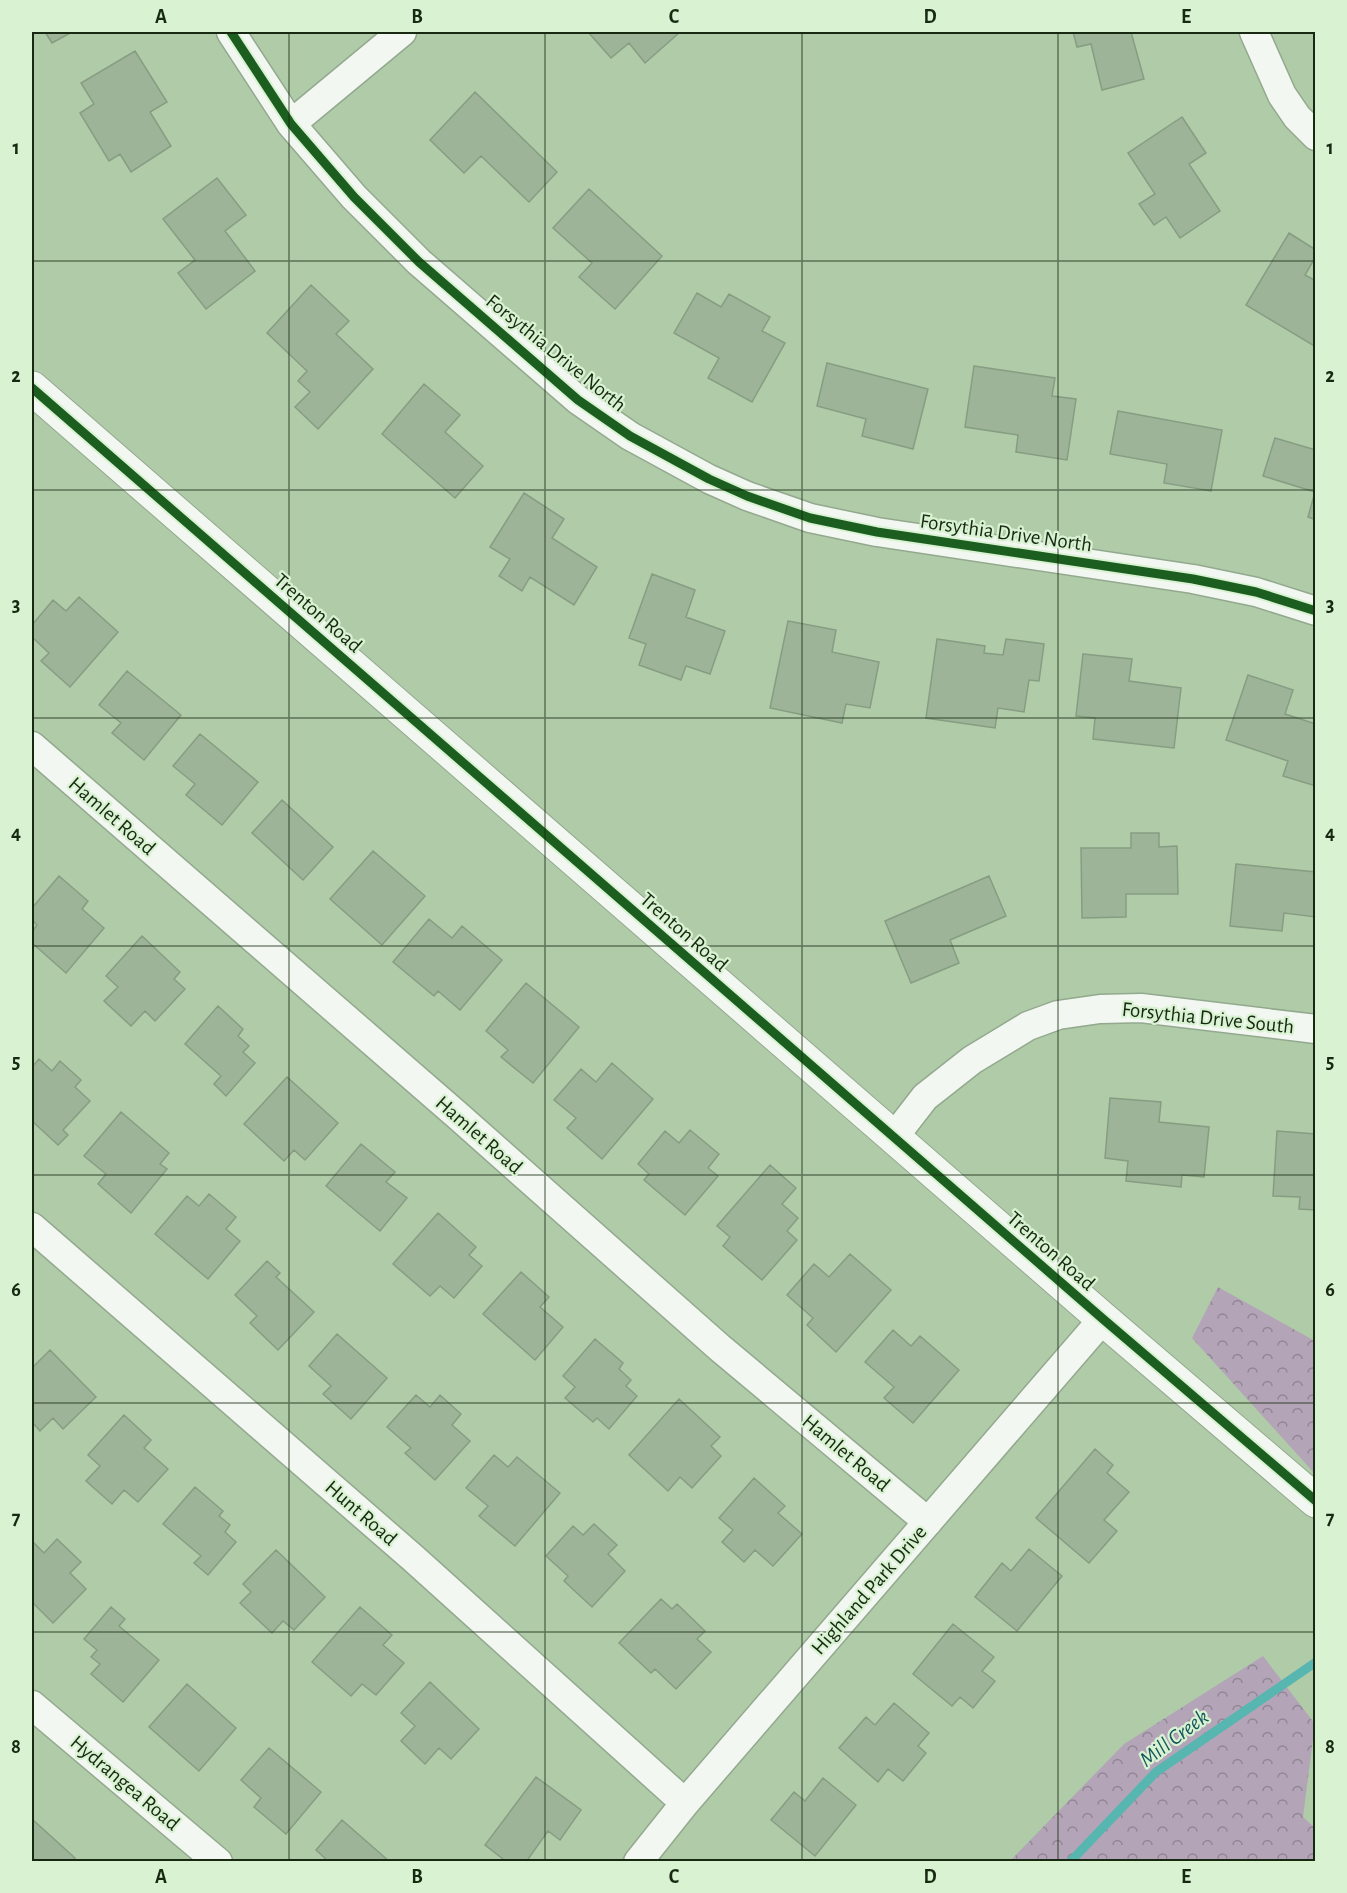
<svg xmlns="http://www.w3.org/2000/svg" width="1347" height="1893" viewBox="0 0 1347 1893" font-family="'Alegreya Sans',sans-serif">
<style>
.forest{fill:url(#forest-crowns)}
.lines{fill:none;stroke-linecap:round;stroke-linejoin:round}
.stream{stroke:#57b6af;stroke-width:9}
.building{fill:#9eb499;stroke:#879d82;stroke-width:1.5}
.minor-casing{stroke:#93a98e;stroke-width:31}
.secondary-casing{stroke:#93a98e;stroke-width:35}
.minor{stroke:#f3f7f2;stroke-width:28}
.secondary{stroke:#f3f7f2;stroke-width:33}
.cycleway-casing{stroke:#d9f2d2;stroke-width:13}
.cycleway{stroke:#1b5e20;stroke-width:9}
.grid{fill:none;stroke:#172a11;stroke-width:1.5;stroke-opacity:0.55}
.labels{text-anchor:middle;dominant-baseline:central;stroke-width:4.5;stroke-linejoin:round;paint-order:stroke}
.street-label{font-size:21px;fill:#172a11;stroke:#d9f2d2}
.water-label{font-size:22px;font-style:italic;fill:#13575a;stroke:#d9f2d2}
.neatline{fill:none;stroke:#172a11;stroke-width:2}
.grid-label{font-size:20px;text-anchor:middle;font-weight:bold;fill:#172a11}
</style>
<defs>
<pattern id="forest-crowns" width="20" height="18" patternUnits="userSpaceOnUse" patternTransform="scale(1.5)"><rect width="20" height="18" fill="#b4a4b8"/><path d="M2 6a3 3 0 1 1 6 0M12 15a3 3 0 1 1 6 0" fill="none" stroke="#918694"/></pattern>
</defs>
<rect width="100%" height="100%" fill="#afcba8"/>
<path class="forest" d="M1218,1287l97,54v133l-123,-136z
M1263,1656l52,68 -12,93 12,11v33h-305l114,-117z"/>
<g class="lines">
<path class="stream" d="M1070,1862l86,-90 160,-110"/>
</g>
<path class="building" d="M45,32h27l-20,11z
M588,32h92l-35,31 -16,-20 -18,15z
M1073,32h58l13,47 -42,11 -11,-46 -14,3z
M135,51l32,51 -17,10 21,34 -40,26 -11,-18 -11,7 -29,-48 14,-9 -13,-21z
M475,92l82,80 -28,30 -48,-46 -17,17 -34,-33z
M1182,117l24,36 -17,11 31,47 -40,27 -14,-21 -12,8 -15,-21 16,-10 -27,-41z
M217,178l29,37 -21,16 30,40 -49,38 -28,-36 17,-13 -32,-41z
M589,189l73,67 -47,53 -36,-32 13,-14 -39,-35z
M1289,233l27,17v6l-11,19 11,6v66l-70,-42z
M311,285l38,36 -13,13 37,35 -55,60 -23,-22 15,-15 -12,-11 9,-10 -40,-38z
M697,293l24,14 8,-13 41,23 -8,14 23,12 -33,59 -44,-24 11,-20 -45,-25z
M827,363l101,26 -15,60 -51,-13 4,-17 -49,-13z
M974,366l81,12 -3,18 24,3 -9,61 -51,-8 2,-17 -53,-8z
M424,384l36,31 -15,17 38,34 -28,32 -73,-64z
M1118,411l104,19 -11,61 -47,-8 3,-19 -57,-10z
M1275,438l41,12v70l-8,-3 7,-25 -52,-16z
M524,493l40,26 -12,19 45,29 -23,38 -44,-28 -8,14 -23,-15 11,-17 -20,-12z
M652,574l43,16 -9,27 39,14 -15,43 -24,-8 -5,14 -42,-15 7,-21 -17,-6z
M79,597l39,35 -48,55 -29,-26 8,-8 -17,-16v-12l21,-25 13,11z
M788,621l48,9 -4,22 47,10 -9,46 -24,-4 -4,19 -72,-15z
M937,639l48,7 -1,7 19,2 3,-16 38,5 -5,37 -10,-1 -5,32 -26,-4 -3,20 -69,-10z
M1083,654l49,5 -3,22 52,7 -7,60 -81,-9 2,-21 -19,-2z
M127,671l54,44 -37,45 -32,-27 9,-10 -22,-18z
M1248,675l45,15 -8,24 31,10v62l-33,-10 5,-15 -62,-21z
M200,734l58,48 -36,43 -36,-30 9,-11 -22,-18z
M282,800l51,47 -30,33 -51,-47z
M1131,833h28v14l18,-1 1,48h-52v23l-44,1 -1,-70h50z
M373,851l52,45 -43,49 -52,-46z
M1236,864l80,8v45l-32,-4 -2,18 -52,-5z
M59,876l29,25 -6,8 22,19 -38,45 -34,-30v-11l5,-7 -5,-5v-12z
M989,876l17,40 -56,24 9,23 -48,20 -26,-62z
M429,919l23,19 10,-12 40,34 -42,50 -22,-19 -4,5 -41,-34z
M142,936l38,36 -6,7 11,10 -30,32 -10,-10 -14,15 -27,-25 14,-14 -12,-11z
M526,983l53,44 -46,56 -32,-26 7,-7 -22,-19z
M218,1006l25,23 -5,7 11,10 -6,6 12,11 -29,33 -12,-12 7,-8 -36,-32z
M39,1059l13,12 8,-10 21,19 -6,7 15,14 -27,29 5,5 -10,10 -26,-24v-54z
M612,1063l41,36 -51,60 -35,-31 9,-10 -22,-18 27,-31 15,13z
M287,1077l51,46 -33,37 -11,-10 -10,11 -40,-37z
M1110,1098l51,4 -2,20 50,5 -5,50 -22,-2 -1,12 -55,-6 2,-20 -23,-3z
M121,1112l48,41 -9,11 7,5 -36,44 -33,-29 8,-10 -22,-18z
M690,1130l29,24 -11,14 10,8 -33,39 -41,-35 5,-6 -11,-10 27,-33 14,12z
M1277,1131l39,3v76l-17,-1 1,-12 -27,-1z
M361,1144l34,28 -9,10 21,16 -27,33 -54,-45z
M770,1165l26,23 -14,16 16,14 -11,13 10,9 -35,40 -39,-34 7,-9 -13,-11z
M209,1194l27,23 -10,12 14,12 -32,38 -53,-45 32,-38 12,10z
M438,1213l38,34 -7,8 13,11 -28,32 -14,-12 -10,10 -37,-32z
M850,1254l41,36 -55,62 -29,-27 6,-7 -26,-23 27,-31 15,13z
M267,1261l13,12 -4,4 38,35 -36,38 -28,-27 7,-7 -22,-21z
M521,1272l28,25 -9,10 23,20 -28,33 -52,-46z
M893,1330l18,16 9,-10 39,34 -46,53 -29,-25 10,-11 -29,-25z
M337,1334l50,44 -36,41 -28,-25 8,-8 -22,-20z
M595,1339l28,24 -4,6 12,11 -5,6 11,10 -28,33 -12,-11 -4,4 -28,-24 10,-11 -12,-11z
M50,1350l46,47 -33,32 -10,-11 -13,13 -8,-9v-54z
M416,1395l14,12 10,-12 21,19 -9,11 18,16 -35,39 -30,-27 6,-5 -24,-21z
M679,1399l41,38 -9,9 10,10 -29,32 -12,-11 -12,14 -39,-36z
M124,1415l27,25 -7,8 24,21 -30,33 -14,-12 -12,14 -26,-23 14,-15 -12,-11z
M1095,1449l18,16 -6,8 22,19 -25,28 13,11 -28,32 -53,-45z
M494,1455l14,12 9,-10 43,36 -45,53 -36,-30 9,-10 -22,-18z
M754,1478l31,28 -7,7 24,21 -29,32 -18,-16 -11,12 -22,-20 11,-12 -14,-12z
M195,1487l28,24 -4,5 11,9 -5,7 11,10 -28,33 -14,-12 7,-7 -38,-32z
M594,1524l23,21 -9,9 17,17 -33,36 -28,-26 4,-5 -22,-20 27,-30 10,9z
M57,1539l24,23 -11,11 16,16 -33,34 -21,-21v-58l1,-2 11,11z
M1029,1549l33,27 -45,55 -42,-34 27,-34 9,8z
M276,1550l49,47 -31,33 -11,-9 -11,12 -32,-30 11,-11 -8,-8z
M661,1599l11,10 5,-5 28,27 -8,8 14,13 -35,37 -21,-20 -4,4 -32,-30z
M111,1607l14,12 -6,7 40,34 -36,42 -32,-28 9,-10 -9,-7 6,-7 -13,-11z
M360,1607l32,28 -9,10 21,18 -28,32 -14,-11 -11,12 -39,-34z
M953,1624l41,33 -12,14 13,10 -22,27 -13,-11 -8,9 -39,-32z
M430,1682l49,47 -28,30 -12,-11 -14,16 -24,-23 14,-15 -14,-13z
M187,1684l49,44 -37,43 -50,-44z
M894,1703l35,30 -11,13 8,7 -23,28 -15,-12 -10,13 -39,-34 27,-31 9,8z
M269,1748l52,44 -35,42 -32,-27 7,-9 -20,-18z
M536,1777l45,33 -21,30 -12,-9 -22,31h-19l-22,-17z
M823,1778l33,27 -41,51 -44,-36 23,-28 11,9z
M32,1819l43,39 -4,4h-39z
M342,1820l48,42h-61l-13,-12z"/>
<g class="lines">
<defs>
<path id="minor" d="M231,32l60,92 63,73 65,65 159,138 52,36 79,43 38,17 63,22 67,14 316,47 63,13 60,19
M1254,32l28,63 15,22 19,19
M291,124l111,-92
M32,746l425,369 263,233 208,174
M894,1137l31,-40 47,-37 56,-34 30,-11 42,-6 41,-1 175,21
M32,1227l381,331 272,245
M32,1705l186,157
M638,1862l47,-59 418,-484"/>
<path id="secondary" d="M32,388l1071,931 213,182"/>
</defs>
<use href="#minor" class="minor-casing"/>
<use href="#secondary" class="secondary-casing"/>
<use href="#minor" class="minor"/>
<use href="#secondary" class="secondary"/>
<defs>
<path id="cycleway" d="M231,32l60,92 63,73 65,65 159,138 52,36 79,43 38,17 63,22 67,14 316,47 63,13 60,19
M32,388l1071,931 213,182"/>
</defs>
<use href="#cycleway" class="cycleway-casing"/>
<use href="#cycleway" class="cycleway"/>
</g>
<path class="grid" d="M289,32v1830M545,32v1830M802,32v1830M1058,32v1830M32,261h1284M32,490h1284M32,718h1284M32,946h1284M32,1175h1284M32,1403h1284M32,1632h1284"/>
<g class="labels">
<g class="street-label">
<text transform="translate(556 353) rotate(39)">Forsythia Drive North</text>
<text transform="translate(1006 533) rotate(8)">Forsythia Drive North</text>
<text transform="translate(318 613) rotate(41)">Trenton Road</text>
<text transform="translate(112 816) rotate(41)">Hamlet Road</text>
<text transform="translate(684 932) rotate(41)">Trenton Road</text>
<text transform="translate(1208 1018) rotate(6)">Forsythia Drive South</text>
<text transform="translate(479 1135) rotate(41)">Hamlet Road</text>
<text transform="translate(1051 1251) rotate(41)">Trenton Road</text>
<text transform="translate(846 1453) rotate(40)">Hamlet Road</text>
<text transform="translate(361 1513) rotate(41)">Hunt Road</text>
<text transform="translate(869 1590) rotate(-49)">Highland Park Drive</text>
<text transform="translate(125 1783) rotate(40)">Hydrangea Road</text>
</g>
<g class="water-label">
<text transform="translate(1174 1738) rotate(-37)">Mill Creek</text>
</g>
</g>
<rect width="1347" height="1893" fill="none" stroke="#d9f2d2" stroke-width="66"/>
<rect x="33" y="33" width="1281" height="1827" class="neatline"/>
<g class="grid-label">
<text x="161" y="23">A</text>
<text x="417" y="23">B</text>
<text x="674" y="23">C</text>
<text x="930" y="23">D</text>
<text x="1186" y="23">E</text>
<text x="16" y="154">1</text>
<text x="1330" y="154">1</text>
<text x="16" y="382">2</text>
<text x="1330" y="382">2</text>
<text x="16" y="611">3</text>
<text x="1330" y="611">3</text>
<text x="16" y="839">4</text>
<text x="1330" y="839">4</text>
<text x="16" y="1068">5</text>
<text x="1330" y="1068">5</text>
<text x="16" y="1296">6</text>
<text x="1330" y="1296">6</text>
<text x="16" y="1524">7</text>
<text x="1330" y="1524">7</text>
<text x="16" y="1753">8</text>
<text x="1330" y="1753">8</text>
<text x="161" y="1883">A</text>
<text x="417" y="1883">B</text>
<text x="674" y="1883">C</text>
<text x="930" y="1883">D</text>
<text x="1186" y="1883">E</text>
</g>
</svg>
